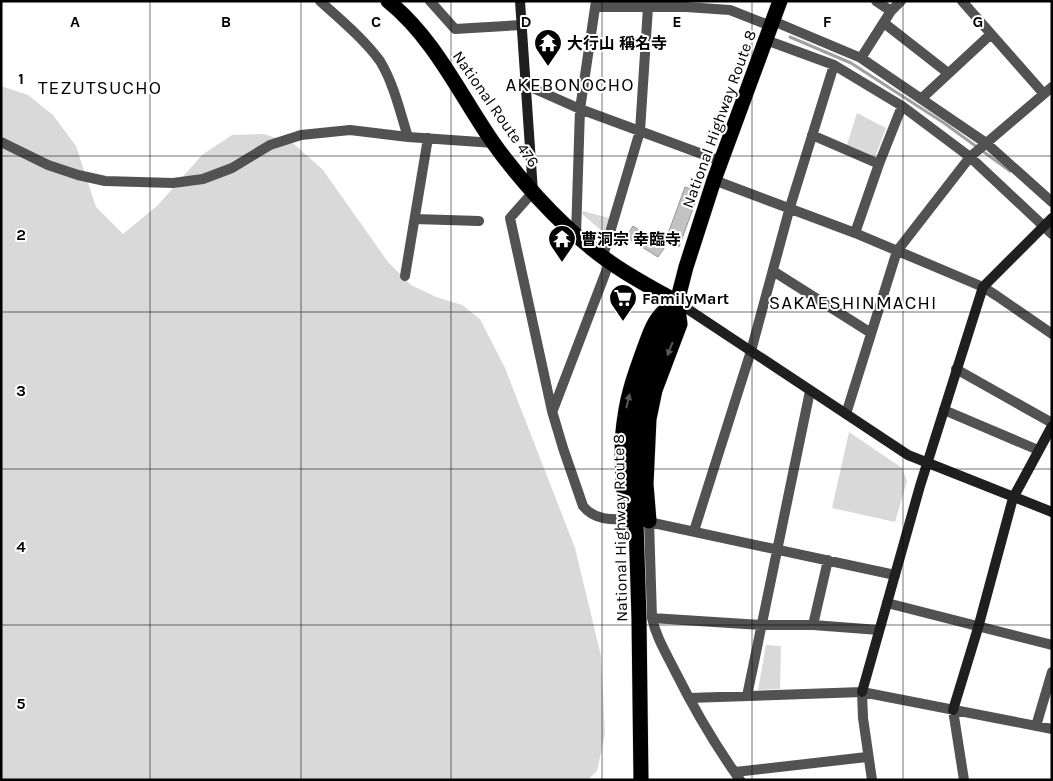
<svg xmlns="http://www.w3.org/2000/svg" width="1053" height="781" viewBox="0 0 1053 781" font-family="Karla,'Noto Sans JP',sans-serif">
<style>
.green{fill:#d9d9d9}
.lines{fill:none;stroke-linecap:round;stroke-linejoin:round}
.stream{stroke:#a0a0a0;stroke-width:3}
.building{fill:#c2c2c2;stroke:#969696}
.highway-casing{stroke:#dbdbdb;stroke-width:16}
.lane{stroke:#525252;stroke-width:5.5}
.street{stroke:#525252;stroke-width:10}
.secondary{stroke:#1f1f1f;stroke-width:10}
.highway{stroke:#000;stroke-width:15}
.oneway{fill:#595959}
.grid{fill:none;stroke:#000;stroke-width:1;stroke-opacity:0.55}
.labels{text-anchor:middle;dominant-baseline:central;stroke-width:4;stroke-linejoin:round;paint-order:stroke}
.poi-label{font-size:16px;font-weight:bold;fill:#000;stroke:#fff;text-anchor:start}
.street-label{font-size:16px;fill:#000;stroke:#fff}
.quarter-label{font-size:19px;letter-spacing:1px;fill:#000;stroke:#fff}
.grid-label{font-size:16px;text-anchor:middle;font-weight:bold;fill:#000;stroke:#fff;stroke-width:4;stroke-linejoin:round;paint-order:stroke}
</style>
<rect width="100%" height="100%" fill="#fff"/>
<path class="green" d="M1,86l27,9 25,20 23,31 20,61 27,27 35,-29 44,-50 30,-20 32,-1 30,10 29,26 65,92 23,23 25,12 26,8 18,14 25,49 70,180 26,108 4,78 -8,37 -9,9h-587z
M857,113l29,15 -11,29 -28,-12z
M583,211l26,7 -5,15 -22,-19z
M849,432l53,36 5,13 -12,41 -63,-14z
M766,645l15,1 -1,43 -22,1z"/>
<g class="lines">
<path class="stream" d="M790,37l61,26 93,60 66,48"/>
</g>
<path class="building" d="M685,187l14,5 -20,55 -14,-5z
M633,226l32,21 -7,10 -32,-20z"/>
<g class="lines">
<defs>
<path id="highway" d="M388,1c46,37 71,92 104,140 26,37 63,78 98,106 26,22 57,38 87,55
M626,520c-2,-35 -7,-70 -1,-104 3,-23 11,-45 19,-67 6,-16 10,-31 25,-42
M649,521l-3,-37 3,-65 6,-29 25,-66 -3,-22
M641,780l-2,-161 -5,-162 3,-38 6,-27 11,-36 11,-31 12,-23 9,-35 28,-87 66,-179"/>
</defs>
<use href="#highway" class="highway-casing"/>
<path class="lane" d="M624,545l2,-23"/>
<path class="street" d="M320,1c21,19 44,38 60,60 14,23 20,51 28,76
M430,1l25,28 67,-4
M876,1l15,10
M962,1l82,93
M596,7h90l44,3 41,16
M773,21l88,37 125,85 66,59
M884,23l64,50
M766,40l68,25 68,41 68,51 82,77
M861,58l30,-47 10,-10
M526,85l54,24 141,52
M921,99l70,-65
M812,135l67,29
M1,142l47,23 30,10 27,6 68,2 30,-4 29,-11 38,-23 31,-10 49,-5 58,7 86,6
M714,180l141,53 128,54 14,9 55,38
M533,192l-23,26 42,193 11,37 20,58c11,14 28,14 45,13
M415,219l64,2
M855,233l24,-69 23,-58
M576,235l4,-126 16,-108
M603,256l37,-125 8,-124
M773,271l98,62
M405,276l23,-138
M956,369l96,54
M553,410l57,-149
M944,410l94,40
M846,414l51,-163 73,-94 82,-70
M644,521l251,54
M649,521l3,97c4,19 14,35 23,53 19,38 40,74 65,109
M694,531l57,-180 39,-144 44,-142
M887,603l165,42
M652,618l109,7h52l66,5
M813,625l15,-65
M862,692l1,26 9,62
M747,696l63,-305
M689,698l173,-6 190,37
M953,710l11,70
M1036,726l16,-54
M735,772l132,-15"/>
<path class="secondary" d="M520,1l13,191
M677,302l231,153 144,57
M862,692l58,-206 63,-199 69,-69
M953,710l25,-82 35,-130 39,-72"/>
<use href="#highway" class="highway"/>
</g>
<defs><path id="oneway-solid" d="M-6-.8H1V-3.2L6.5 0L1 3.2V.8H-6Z" transform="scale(1.25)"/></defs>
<g class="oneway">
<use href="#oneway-solid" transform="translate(670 349) rotate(111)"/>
<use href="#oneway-solid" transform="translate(628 401) rotate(-77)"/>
</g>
<path class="grid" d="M150,1v779M301,1v779M451,1v779M602,1v779M752,1v779M903,1v779M1,156h1051M1,312h1051M1,469h1051M1,625h1051"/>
<defs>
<symbol id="temple-pin" viewBox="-11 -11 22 30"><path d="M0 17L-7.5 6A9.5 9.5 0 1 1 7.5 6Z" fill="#000" stroke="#fff"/><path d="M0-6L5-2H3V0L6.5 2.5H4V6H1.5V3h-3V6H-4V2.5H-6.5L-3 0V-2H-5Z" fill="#fff"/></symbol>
<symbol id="supermarket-pin" viewBox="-11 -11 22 30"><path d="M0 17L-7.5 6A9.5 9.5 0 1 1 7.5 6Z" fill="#000" stroke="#fff"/><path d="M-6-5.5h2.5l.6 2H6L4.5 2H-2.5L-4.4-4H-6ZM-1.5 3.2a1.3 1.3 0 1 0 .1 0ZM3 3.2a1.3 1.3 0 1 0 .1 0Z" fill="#fff"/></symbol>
</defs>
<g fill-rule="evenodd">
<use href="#temple-pin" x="532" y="27" width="32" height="43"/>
<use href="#temple-pin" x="546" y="223" width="32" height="43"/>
<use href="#supermarket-pin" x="607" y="282" width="32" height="43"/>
</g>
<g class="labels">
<g class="poi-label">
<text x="567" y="43">大行山 稱名寺</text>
<text x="581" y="239">曹洞宗 幸臨寺</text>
<text x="642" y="298">FamilyMart</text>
</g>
<g class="street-label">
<text transform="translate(496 109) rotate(55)">National Route 476</text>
<text transform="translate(719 119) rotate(-70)">National Highway Route 8</text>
<text transform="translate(620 528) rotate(-91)">National Highway Route 8</text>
</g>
<g class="quarter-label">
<text x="570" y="85">AKEBONOCHO</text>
<text x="100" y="88">TEZUTSUCHO</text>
<text x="853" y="303">SAKAESHINMACHI</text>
</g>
</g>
<g class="grid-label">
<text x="75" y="27">A</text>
<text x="226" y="27">B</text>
<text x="376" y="27">C</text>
<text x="526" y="27">D</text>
<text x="677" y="27">E</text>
<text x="827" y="27">F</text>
<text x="978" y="27">G</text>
<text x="21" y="84">1</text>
<text x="21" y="240">2</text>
<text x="21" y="396">3</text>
<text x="21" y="552">4</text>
<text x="21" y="709">5</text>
</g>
<rect width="1053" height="781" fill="none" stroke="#000000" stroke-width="5"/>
</svg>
